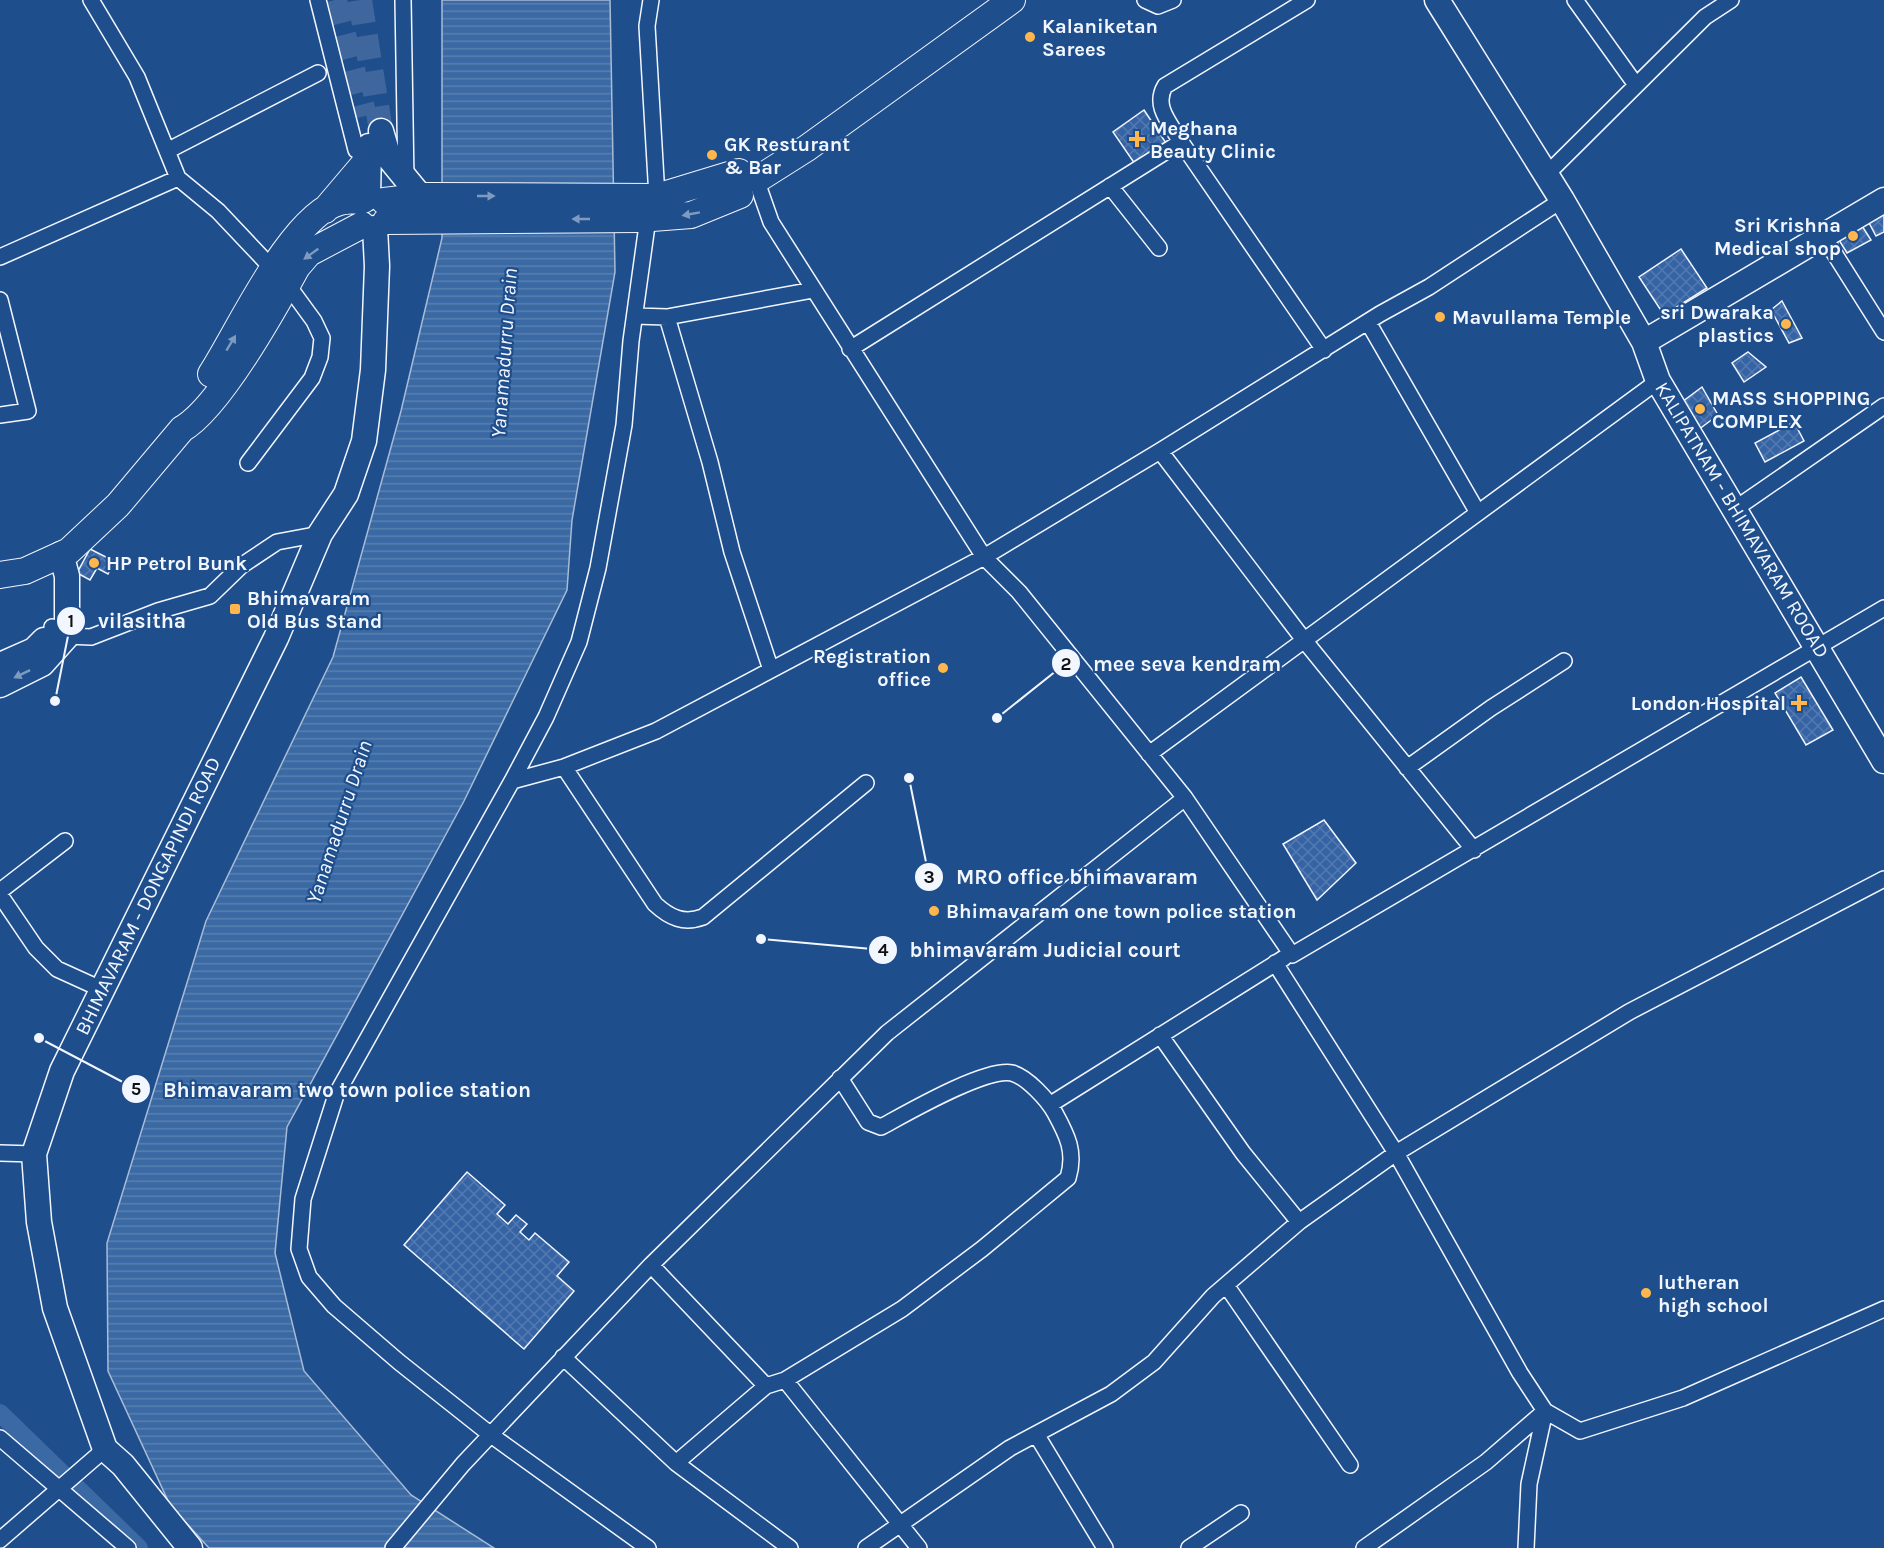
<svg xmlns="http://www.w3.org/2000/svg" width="1884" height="1548" viewBox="0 0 1884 1548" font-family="Karla,sans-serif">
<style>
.water{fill:url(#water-rules);stroke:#a8bbd7;stroke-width:1.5}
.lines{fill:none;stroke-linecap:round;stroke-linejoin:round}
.canal{stroke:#3b69a3;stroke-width:18}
.building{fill:url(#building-cross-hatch);stroke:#f2f6ff;stroke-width:1.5}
.primary-tunnel{stroke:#3f679d;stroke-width:24;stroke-dasharray:24 12;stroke-linecap:butt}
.minor-casing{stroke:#f2f6ff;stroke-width:18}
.primary-casing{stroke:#f2f6ff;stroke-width:27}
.trunk-casing{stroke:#f2f6ff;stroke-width:28}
.minor{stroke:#1f4e8c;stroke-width:15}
.primary{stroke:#1f4e8c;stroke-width:24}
.trunk{stroke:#1f4e8c;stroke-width:26}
.oneway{fill:#7e9ac0}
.poi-dot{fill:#ffb74d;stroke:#1f4e8c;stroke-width:2}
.labels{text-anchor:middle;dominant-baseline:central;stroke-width:4.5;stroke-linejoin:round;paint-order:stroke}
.poi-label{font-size:20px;font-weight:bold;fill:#f2f6ff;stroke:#1f4e8c;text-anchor:start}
.street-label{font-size:20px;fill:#f2f6ff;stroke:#1f4e8c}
.water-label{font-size:21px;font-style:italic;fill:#f2f6ff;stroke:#1f4e8c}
.leader{fill:none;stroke:#f2f6ff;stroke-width:2}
.callout-dot{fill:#f2f6ff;stroke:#1f4e8c;stroke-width:2}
.mark-label{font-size:18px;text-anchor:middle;font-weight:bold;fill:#111}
.callout-label{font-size:21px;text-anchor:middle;font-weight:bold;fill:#f2f6ff;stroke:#1f4e8c;stroke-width:4.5;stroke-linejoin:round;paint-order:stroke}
</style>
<defs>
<pattern id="water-rules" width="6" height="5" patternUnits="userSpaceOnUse" patternTransform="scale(1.5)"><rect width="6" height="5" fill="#3b69a3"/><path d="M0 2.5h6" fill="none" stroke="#587fb1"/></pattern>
<pattern id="building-cross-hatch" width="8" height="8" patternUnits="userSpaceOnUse" patternTransform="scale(1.5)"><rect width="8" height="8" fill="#3563a3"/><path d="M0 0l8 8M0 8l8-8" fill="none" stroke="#537ab1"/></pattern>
</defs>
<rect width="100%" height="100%" fill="#1f4e8c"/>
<path class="water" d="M442,0h168l5,272 -43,248 -5,70 -103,211 -177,326 -12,126 29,118 107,124 83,53h-285l-39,-43 -62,-134 -1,-128 99,-322 127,-264 68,-246 41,-173z"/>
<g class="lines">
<path class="canal" d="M0,1413l139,135"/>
</g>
<path class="building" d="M1144,110l24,36 -31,21 -24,-35z
M1884,214v18l-8,4 -9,-17z
M1857,218l14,22 -24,13 -13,-21z
M1681,249l26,39 -43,27 -25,-38z
M1782,301l20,37 -13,5 -18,-33z
M1748,352l18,15 -22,15 -12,-19z
M1702,387l16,28 -20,15 -16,-28z
M1794,422l10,19 -39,21 -10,-19z
M90,549l24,12 -6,13 -11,-6 -7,12 -13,-7z
M1801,677l32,53 -27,15 -31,-52z
M1324,820l32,43 -39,37 -34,-56z
M467,1172l38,33 -8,9 11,10 8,-9 11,9 -7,8 9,8 6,-7 34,29 -12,14 17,15 -50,58 -120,-104z"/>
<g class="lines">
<path class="primary-tunnel" d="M335,0l30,116
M360,0l21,131"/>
<defs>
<path id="minor" d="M91,0l46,77 41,101 40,33 69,73 27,37 8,17 -2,19 -8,21 -64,85
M318,0l38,150 14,7
M403,0l3,180
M651,0l-4,26 10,171
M1145,0l13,6 15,-6
M1575,0l61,85
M1181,142l143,208
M167,151l151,-78
M1547,174l158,-157 26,-17
M758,185l13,37 213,335 35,35 166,206
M1110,186l49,62
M1824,237l60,95
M0,257l178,-79
M0,300l28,111 -28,4
M635,316l32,1 146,-27
M667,317l43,145 22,90 39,118
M1368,322l110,191
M850,349l331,-207c-11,-19 -28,-36 -16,-56l142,-86
M1160,451l144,189 170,210
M1735,509l149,-103
M52,627l15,9 24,1 67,-26 52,-15 31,-30 36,-24 43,-8
M1149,754l509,-373
M564,767l91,137c15,14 29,20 48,13l163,-134
M1407,768l84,-60 73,-47
M512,781l52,-14 92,-36 328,-174 176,-106 220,-137 49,-27 133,-87
M0,891l65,-50
M0,895l36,53 21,21 44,20
M1275,963l121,190 124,220 25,38 -59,51 -122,86
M1160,1035l83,118 56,69
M1051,1104l233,-146
M0,1153l34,1
M651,1265l115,121
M1226,1285l124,180
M563,1357l113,106 114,85
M785,1380l134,168
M1036,1434l69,114
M0,1438l128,110
M676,1463l90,-77 19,-6 117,-71 80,-60 86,-71c8,-26 -1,-43 -13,-65 -7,-13 -28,-36 -43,-40 -26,-6 -105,40 -131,54l-13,-5 -28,-44
M0,1540l105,-91
M393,1548l70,-84 188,-199 236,-232 298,-235 107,157 592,-347
M648,1548l-157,-113 -92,-73 -65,-56 -25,-29 -10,-28 4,-50 33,-104 176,-314 34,-64 33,-75 19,-74 26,-143 7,-84 17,-123
M866,1548l144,-100 101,-54 43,-32 59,-66 86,-74 97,-69 233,-141 255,-133
M1189,1548l52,-35
M1526,1548l3,-64 16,-73 35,20 103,-33 201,-89"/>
<path id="primary" d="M1437,0l125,200 82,142 14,39 226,380
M381,131l8,27 32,39
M368,198l1,-52
M1644,342l240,-142
M0,665l34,-15 10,-10
M0,685l42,-21 25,-28v-60l-6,-22
M190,1548l-67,-83 -18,-16 -50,-141 -16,-86 -5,-68 28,-83 214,-433 44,-104 26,-40 18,-53 9,-71 4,-104 -2,-38"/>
<path id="trunk" d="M758,179l49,-31 205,-148
M384,201l43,-5 230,1 82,-25
M325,210l45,-53
M386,221l253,-2 52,-4 49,-20
M211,374c28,-43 80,-159 129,-172 7,-2 16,-2 23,-2
M0,575l25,-4 44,-20 49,-46 64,-76c37,-21 93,-122 115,-162l12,-14 53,-28"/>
</defs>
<use href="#minor" class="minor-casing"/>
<use href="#primary" class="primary-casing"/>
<use href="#trunk" class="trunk-casing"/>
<use href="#minor" class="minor"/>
<use href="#primary" class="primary"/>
<use href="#trunk" class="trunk"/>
</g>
<defs><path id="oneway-solid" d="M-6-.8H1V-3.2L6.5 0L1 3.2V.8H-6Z" transform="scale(1.5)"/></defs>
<g class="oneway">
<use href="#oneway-solid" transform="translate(486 196)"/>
<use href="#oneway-solid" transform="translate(691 214) rotate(170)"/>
<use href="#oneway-solid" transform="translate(581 219) rotate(180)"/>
<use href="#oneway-solid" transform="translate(311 254) rotate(144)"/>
<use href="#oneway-solid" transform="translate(231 343) rotate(-59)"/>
<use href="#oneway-solid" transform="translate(22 674) rotate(154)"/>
</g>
<g class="poi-dot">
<circle cx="1030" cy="37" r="6"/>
<path d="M1134 130h6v6h6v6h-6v6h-6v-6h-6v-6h6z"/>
<circle cx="712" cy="155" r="6"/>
<circle cx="1853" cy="236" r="6"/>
<circle cx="1440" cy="317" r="6"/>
<circle cx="1786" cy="324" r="6"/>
<circle cx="1700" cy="409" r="6"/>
<circle cx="94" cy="563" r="6"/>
<rect x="229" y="603" width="12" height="12" rx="3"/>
<circle cx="943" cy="668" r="6"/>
<path d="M1796 694h6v6h6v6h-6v6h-6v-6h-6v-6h6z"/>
<circle cx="934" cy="911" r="6"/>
<circle cx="1646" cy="1293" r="6"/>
</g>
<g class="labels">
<g class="poi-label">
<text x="1042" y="26">Kalaniketan<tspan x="1042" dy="23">Sarees</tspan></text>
<text x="1150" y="128">Meghana<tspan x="1150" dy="23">Beauty Clinic</tspan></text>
<text x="724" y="144">GK Resturant<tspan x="724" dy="23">&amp; Bar</tspan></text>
<text x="1841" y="225" text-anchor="end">Sri Krishna<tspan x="1841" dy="23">Medical shop</tspan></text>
<text x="1774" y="312" text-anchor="end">sri Dwaraka<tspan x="1774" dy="23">plastics</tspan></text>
<text x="1452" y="317">Mavullama Temple</text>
<text x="1712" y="398">MASS SHOPPING<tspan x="1712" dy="23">COMPLEX</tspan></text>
<text x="106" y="563">HP Petrol Bunk</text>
<text x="247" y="598">Bhimavaram<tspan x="247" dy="23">Old Bus Stand</tspan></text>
<text x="931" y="656" text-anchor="end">Registration<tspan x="931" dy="23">office</tspan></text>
<text x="1786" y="703" text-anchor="end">London Hospital</text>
<text x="946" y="911">Bhimavaram one town police station</text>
<text x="1658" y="1282">lutheran<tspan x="1658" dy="23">high school</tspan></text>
</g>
<g class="street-label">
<text transform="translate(1742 520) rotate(59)">KALIPATNAM - BHIMAVARAM ROOAD</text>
<text transform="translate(148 896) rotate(-64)">BHIMAVARAM - DONGAPINDI ROAD</text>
</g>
<g class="water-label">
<text transform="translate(504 353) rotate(-86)">Yanamadurru Drain</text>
<text transform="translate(339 822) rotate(-72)">Yanamadurru Drain</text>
</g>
</g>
<path class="leader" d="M55 701L71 621M997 718L1066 663M909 778L929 877M761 939L883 950M39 1038L136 1089"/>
<g class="callout-dot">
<circle cx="55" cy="701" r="6"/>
<circle cx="997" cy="718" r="6"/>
<circle cx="909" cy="778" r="6"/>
<circle cx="761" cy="939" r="6"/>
<circle cx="39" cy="1038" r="6"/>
<circle cx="71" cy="621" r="15"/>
<circle cx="1066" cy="663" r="15"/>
<circle cx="929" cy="877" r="15"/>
<circle cx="883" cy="950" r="15"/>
<circle cx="136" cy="1089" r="15"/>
</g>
<g class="mark-label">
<text x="71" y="627">1</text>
<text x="1066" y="670">2</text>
<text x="929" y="883">3</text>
<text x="883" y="956">4</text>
<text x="136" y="1095">5</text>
</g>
<g class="callout-label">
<text x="142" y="628">vilasitha</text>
<text x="1187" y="671">mee seva kendram</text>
<text x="1077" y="884">MRO office bhimavaram</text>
<text x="1045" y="957">bhimavaram Judicial court</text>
<text x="347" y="1097">Bhimavaram two town police station</text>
</g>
</svg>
